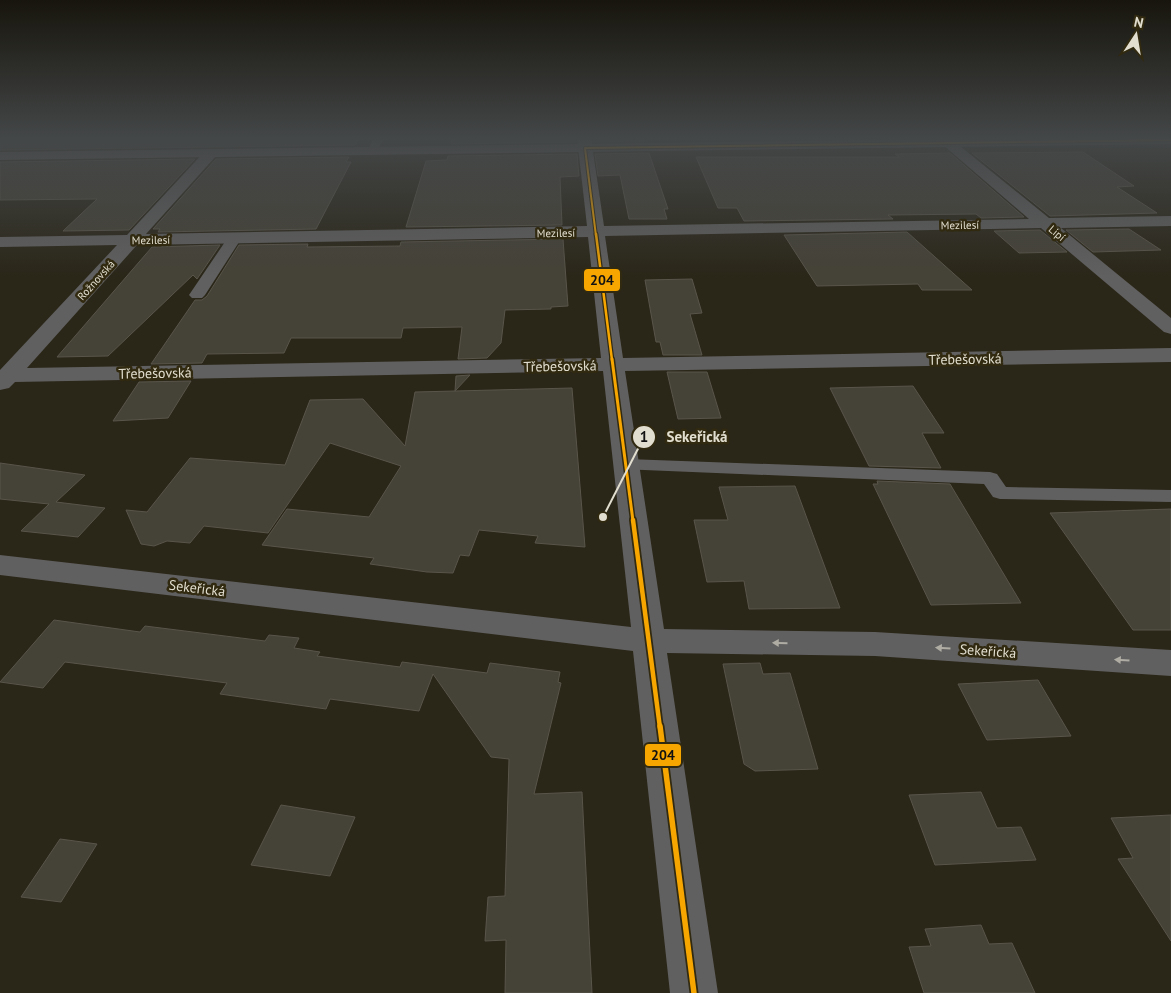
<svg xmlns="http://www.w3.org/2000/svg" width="1171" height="993" viewBox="0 0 1171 993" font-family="'PT Sans',sans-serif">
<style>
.building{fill:#454237;stroke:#59554a}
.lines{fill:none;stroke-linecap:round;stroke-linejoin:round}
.service{fill:#616060;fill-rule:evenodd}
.minor{fill:#616060;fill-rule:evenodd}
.secondary{fill:#646260;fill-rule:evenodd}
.bus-1-far4-casing{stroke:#312a11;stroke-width:4}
.bus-1-far3-casing{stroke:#312a11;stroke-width:5}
.bus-1-far2-casing{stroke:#312a11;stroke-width:6}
.bus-1-far1-casing{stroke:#312a11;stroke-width:8}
.bus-1-casing{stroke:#312a11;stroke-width:9}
.bus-1-far4{stroke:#f7a600;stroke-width:2}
.bus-1-far3{stroke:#f7a600;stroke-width:2.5}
.bus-1-far2{stroke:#f7a600;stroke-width:3}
.bus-1-far1{stroke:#f7a600;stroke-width:4.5}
.bus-1{stroke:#f7a600;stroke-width:5.5}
.oneway{fill:#aeaca3}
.labels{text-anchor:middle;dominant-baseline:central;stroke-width:5;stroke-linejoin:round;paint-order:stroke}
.far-street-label{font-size:11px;fill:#e2decf;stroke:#312a11}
.street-label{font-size:14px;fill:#e2decf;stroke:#312a11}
.leader{fill:none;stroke:#e2decf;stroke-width:2}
.callout-dot{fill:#e2decf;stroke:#312a11;stroke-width:2}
.mark-label{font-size:15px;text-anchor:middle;font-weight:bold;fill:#111}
.callout-label{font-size:15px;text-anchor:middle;font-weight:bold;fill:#e2decf;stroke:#312a11;stroke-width:5;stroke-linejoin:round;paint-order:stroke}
.line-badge{stroke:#312a11;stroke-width:2}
.pale-badge-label{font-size:14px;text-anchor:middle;font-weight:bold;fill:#111}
</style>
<rect width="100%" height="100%" fill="#2a2618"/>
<path class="building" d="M0,138h360l-5,7 -355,5z
M452,138h123l1,4 -125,2z
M593,138h51l1,3 -52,1z
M1083,152l51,34 -17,1 40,26 -107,3 -78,-63z
M649,153l19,56h-4l3,10h-38l-9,-44 -22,1 -3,-22z
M950,153l74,64 -43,1 -5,-4 -88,1 5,4 -149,2 -7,-13h-19l-22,-51h203l-4,-3z
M577,154l2,22 -19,1 2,48 -156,2 20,-66 21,-1 1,-4z
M349,157l-3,5h5l-35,67 -158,3 2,-3h-7l63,-70z
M195,159l-66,71 -66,1 34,-32 -97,1v-38z
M1129,229l32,21 -68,2 -27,-22z
M1040,230l27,22 -48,1 -25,-22z
M907,232l65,58h-50l-4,-6 -101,2 -33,-51z
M563,239l5,67 -17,1v2l-46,1 -4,33 -14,15 -29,1 4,-32 -59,1 -2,10h-110l-7,15 -77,1 -5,9 -51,1 44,-64h7l5,-4 32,-51 69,-1 -1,3 93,-1 1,-4z
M220,245l-23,34 -4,-4 -85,81 -51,1 95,-110z
M692,279l10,34 -12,1 12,41h-39l-3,-13h-4l-11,-62z
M667,372h40l14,46 -43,1z
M470,375l-15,16 117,-3 13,159 -50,-4 3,-7 -59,-6 -10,26 -9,-1 -7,18 -26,-1 -57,-8 4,-6 -112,-13 25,-36 82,8 32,-51 -71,-23 -62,90 -64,-7 -14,17 -23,-2 -13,5 -13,-2 -15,-34 21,2 43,-54 95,7 25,-65 53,-1 42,47 10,-54 40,-1 1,-15z
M191,381l-23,37 -55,3 26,-39z
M913,386l31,47h-22l19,35 -72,-2 -39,-78z
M0,463l85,12 -29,27 49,6 -27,29 -57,-6 28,-27 -49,-5z
M877,481l73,3 71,119 -90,2 -58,-121h5z
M795,486l45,122 -91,1 -5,-28 -37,1 -13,-62h34l-9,-33z
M1171,509v121h-38l-83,-117z
M54,620l86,12 5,-6 120,15 4,-6 30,3 -5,10 26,4 -3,4 83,11 2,-5 85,11 3,-10 70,9 -2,10 3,1 -27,111 48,-2 10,201h-87l1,-53 -21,1 3,-44 17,-1 4,-137 -18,-2 -58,-83 -14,37 -89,-12 -4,10 -106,-15 7,-11 -162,-21 -22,26 -43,-6z
M760,663l3,11 27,-1 28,96 -63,2 -11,-7 -21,-100z
M1038,680l33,56 -84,4 -29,-56z
M981,792l16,36 24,-1 15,33 -101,5 -26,-70z
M281,805l74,12 -25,59 -79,-11z
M1171,815v126l-53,-82 15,-1 -22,-40z
M60,839l37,5 -36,58 -40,-5z
M981,925l8,19 23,-1 23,50h-111l-15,-46 22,-1 -6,-17z"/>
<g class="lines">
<path class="service" d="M374,138h10l-8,15 -4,1 -5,-3z
M234,235l7,4 -36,56 -3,3h-10l-3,-3 40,-59z
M627,459l363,13 7,2 9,13 165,3v12l-171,-3 -7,-2 -9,-13 -364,-15 -3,-4 3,-4z"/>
<path class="minor" d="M577,138h14l13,88 425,-7 -94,-81h15l99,80 122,-2v10l-110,2 110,90v16l-7,-2 -123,-104 -436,8 18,122 548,-10v14l-546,9 39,258 211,3 296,18v26l-296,-20 -208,-3 51,340h-48l-37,-342 -633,-76v-20l631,72 -28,-256 -588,11 -6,6 -9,2v-20l117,-125 -117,2v-10l127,-2 79,-85h10l2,3 -2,3 -70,78 441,-8zM588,237l13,121 -574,10 110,-123z"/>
<path class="secondary" d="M1019,138h152v6l-1171,16v-8z"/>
<defs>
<path id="bus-1-far4" d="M596,236l-11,-88 586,-8"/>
<path id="bus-1-far3" d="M596,234l16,126"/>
<path id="bus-1-far2" d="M612,359l21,162"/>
<path id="bus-1-far1" d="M633,520l27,208"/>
<path id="bus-1" d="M660,726l34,267"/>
</defs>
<use href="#bus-1-far4" class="bus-1-far4-casing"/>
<use href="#bus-1-far3" class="bus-1-far3-casing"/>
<use href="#bus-1-far2" class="bus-1-far2-casing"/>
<use href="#bus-1-far1" class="bus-1-far1-casing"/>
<use href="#bus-1" class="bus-1-casing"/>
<use href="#bus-1-far4" class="bus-1-far4"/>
<use href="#bus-1-far3" class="bus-1-far3"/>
<use href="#bus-1-far2" class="bus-1-far2"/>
<use href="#bus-1-far1" class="bus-1-far1"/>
<use href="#bus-1" class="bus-1"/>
</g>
<defs><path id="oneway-solid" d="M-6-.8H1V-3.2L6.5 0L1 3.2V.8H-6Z" transform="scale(1.25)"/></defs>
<g class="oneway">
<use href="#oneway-solid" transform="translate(780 643) rotate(-179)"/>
<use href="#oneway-solid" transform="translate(943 648) rotate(-176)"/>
<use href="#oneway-solid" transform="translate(1122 660) rotate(-176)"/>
</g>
<linearGradient id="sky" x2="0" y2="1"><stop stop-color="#17150d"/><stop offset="0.5" stop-color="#444748"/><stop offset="1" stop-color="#444748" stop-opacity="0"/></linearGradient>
<rect width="1171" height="277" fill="url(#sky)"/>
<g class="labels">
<g class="far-street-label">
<text transform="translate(960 225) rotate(-1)">Mezilesí</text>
<text transform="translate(556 233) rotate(-1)">Mezilesí</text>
<text transform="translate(1057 233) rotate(40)">Lipí</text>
<text transform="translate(151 240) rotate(-1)">Mezilesí</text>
<text transform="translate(96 280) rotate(-48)">Rožnovská</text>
</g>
<g class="street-label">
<text transform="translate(965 359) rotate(-1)">Třebešovská</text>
<text transform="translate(560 366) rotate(-1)">Třebešovská</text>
<text transform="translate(155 373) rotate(-1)">Třebešovská</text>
<text transform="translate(197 588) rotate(7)">Sekeřická</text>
<text transform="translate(988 651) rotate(4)">Sekeřická</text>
</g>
</g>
<path class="leader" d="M603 517L644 437"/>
<g class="callout-dot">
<circle cx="603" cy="517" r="5"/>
<circle cx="644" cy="437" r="12"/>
</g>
<g class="mark-label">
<text x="644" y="442">1</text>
</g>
<g class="callout-label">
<text x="697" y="442">Sekeřická</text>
</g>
<g class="line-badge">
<rect x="583" y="268" width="38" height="24" rx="5" fill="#f7a600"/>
<rect x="644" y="743" width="38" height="24" rx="5" fill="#f7a600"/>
</g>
<g class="pale-badge-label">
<text x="602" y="285">204</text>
<text x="663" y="760">204</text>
</g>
<g transform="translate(1136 35) rotate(12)" stroke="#312a11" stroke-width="4" paint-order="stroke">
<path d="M0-4L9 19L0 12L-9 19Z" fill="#e2decf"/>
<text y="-8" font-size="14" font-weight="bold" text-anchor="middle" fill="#e2decf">N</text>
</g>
</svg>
